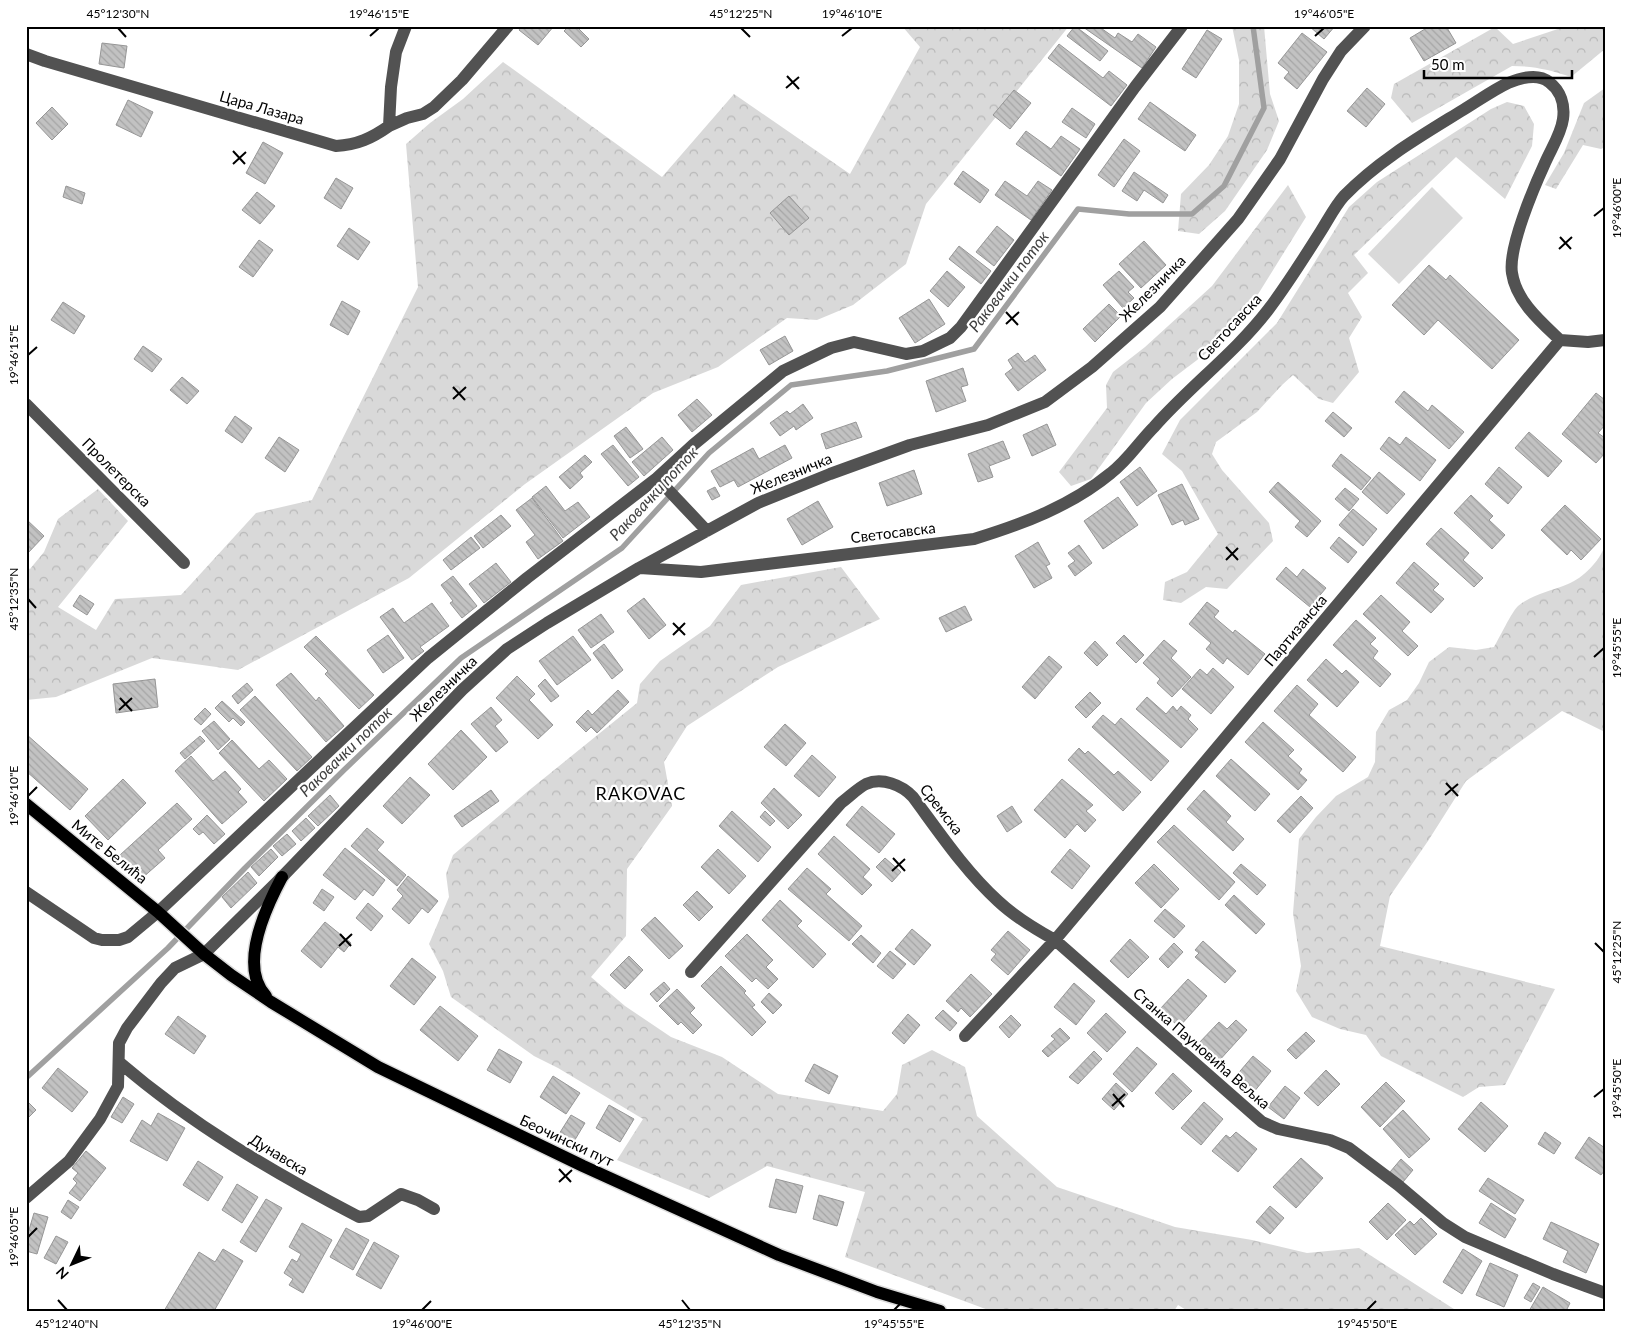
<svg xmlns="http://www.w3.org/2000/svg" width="1631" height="1337" viewBox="0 0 1631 1337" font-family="Lato,sans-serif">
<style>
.forest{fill:url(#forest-crowns)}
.pitch{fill:#d9d9d9}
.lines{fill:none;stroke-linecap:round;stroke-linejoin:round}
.stream{stroke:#a0a0a0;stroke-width:5.5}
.building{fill:url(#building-back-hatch);stroke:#969696}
.major-casing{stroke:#dbdbdb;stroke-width:15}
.minor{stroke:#525252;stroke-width:12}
.major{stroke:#000;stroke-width:12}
.ticks{fill:none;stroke:#000;stroke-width:2}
.labels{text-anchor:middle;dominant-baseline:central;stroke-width:4.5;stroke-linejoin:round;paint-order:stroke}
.street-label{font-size:15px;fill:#000;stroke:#fff}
.water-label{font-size:16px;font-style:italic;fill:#414141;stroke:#fff}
.quarter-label{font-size:18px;letter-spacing:1px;fill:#000;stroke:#fff}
.neatline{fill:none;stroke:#000;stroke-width:2}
.ticks-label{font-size:12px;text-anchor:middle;fill:#000}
</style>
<defs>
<pattern id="forest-crowns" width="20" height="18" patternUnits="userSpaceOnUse" patternTransform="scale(1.25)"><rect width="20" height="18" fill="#d9d9d9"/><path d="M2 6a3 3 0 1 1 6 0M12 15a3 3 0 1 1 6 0" fill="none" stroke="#b8b8b8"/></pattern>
<pattern id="building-back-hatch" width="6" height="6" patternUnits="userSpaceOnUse" patternTransform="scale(1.25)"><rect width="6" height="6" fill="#c2c2c2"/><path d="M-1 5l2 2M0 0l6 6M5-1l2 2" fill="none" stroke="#a5a5a5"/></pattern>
</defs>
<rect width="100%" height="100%" fill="#fff"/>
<path class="forest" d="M902,26h167l-143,178 -20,60 -53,41 -36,15 -30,-2 -69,49 -65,26 -128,91 -116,94 -171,92 -86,-12 -96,39 -30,3v-133l4,2 14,-17 14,-33 40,-30 30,32 -70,86 38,23 19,-31 66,-4 75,-82 56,-13 106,-213 -12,-143 24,-21 33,-24 40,-37 159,115 72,-83 116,80 70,-127z
M1232,26h32l6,68 9,27 -12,29 -42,61 -26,23 -21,-3 3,-37 28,-29 19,-29 11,-32v-44z
M1567,26h38v23l-34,28c-20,-7 -38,-11 -59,-11l-100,57 -21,-25 3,-14 101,-57 18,17z
M1605,88v59l-4,2 -18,-4 -27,44 -11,-4 19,-32 20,-50z
M1507,102l17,4 10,18 -2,22 -27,53 -49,-42 -102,98 14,18 -20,20 14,24 -13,21 10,34 -26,31 -14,-4 -26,-24 -11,10 -25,27 -41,30 -4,12 10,16 47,53 4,18 -46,48 -21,-2 -25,16 -18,-3 2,-18 22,-10 31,-38 -36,-63 -20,-17 18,-34 97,-97 72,-116 28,-25 114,-73z
M1288,185l18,32 -64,103 -37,34 -33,25 -26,24 -55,76 -20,7 -12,-14 48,-64 -1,-23 7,-13 32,-25 67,-61z
M1605,545v187l-43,-21 -96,70 -38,60 -38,55 -10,50 175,43 -50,96 -26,2 -16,10 -82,-41 -15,-21 -26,-6 -28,-12 -16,-26 5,-25 -8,-53 6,-74 17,-22 20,-21 32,-19 7,-15 1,-30 13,-22 18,-10 12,-17 10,-21 20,-15 27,3 18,-3c6,-10 17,-34 24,-41 15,-12 33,-15 50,-22 15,-6 32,-23 37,-39z
M841,567l39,52 -102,48 -91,59 -23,36 8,44 -45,63 -1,67 -35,41 34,29 46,31 51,20 56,37 105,17 14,-17 5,-29 30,-15 33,17 12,49 80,71 118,40 77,13 55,13 52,-5 98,63h-269l-10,-6 -4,6h-183l-146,-54 20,-65 -98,-26 -58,32 -92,-38 26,-41 -85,-51 -24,-12 -83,-59 -8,-26 -14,-27 20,-47 -3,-23 7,-19 74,-63 110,-89 3,-19 20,-23 50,-35 31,-41z"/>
<path class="pitch" d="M1432,187l31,31 -64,66 -31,-30z"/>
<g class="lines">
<path class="stream" d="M26,1078l142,-130 77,-80 99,-98 117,-112 161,-110 87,-95 82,-68 96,-14 87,-22 104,-140 51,5h63l32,-28 40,-78 -11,-82"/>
</g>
<path class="building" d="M522,26h32l-16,19 -19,-15z
M569,26h7l13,13 -8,8 -17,-16z
M1075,26l33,25 -8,10 -33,-25z
M1098,26l17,12 3,-5 14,9 6,-8 18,13 -14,21 -59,-41z
M1309,26h26l-11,13z
M1430,26h16l10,17 -32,18 -14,-23z
M1207,30l15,9 -26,39 -14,-9z
M1302,33l25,19 -30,37 -13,-11 5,-6 -11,-9z
M102,43l25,3 -3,22 -25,-4z
M1059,44l44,34 6,-7 18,14 -16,21 -63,-48z
M1367,88l18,16 -19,23 -19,-16z
M1014,90l17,13 -21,26 -17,-14z
M128,100l25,12 -12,25 -25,-12z
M1150,102l46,33 -11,16 -47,-32z
M52,107l16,17 -16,16 -16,-17z
M1072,108l23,16 -9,14 -24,-16z
M1026,131l25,18 10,-13 19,13 -19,27 -45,-32z
M1124,139l16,12 -26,36 -16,-12z
M263,142l20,11 -18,31 -19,-11z
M963,171l26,19 -9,13 -26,-19z
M1134,172l34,23 -5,8 -19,-13 -7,11 -15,-10z
M336,178l17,10 -12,21 -17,-11z
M1005,181l22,15 11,-15 14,9 -21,30 -36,-25z
M66,186l19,7 -3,11 -19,-7z
M257,192l18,14 -15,18 -18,-14z
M789,196l20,22 -20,17 -19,-22z
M997,226l17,14 -20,26 -18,-14z
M349,228l21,14 -12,18 -21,-14z
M259,240l14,10 -20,27 -14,-10z
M1144,241l22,24 -25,23 -22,-24z
M959,246l32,25 -10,13 -32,-25z
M1429,265l17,15 4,-5 69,65 -27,29 -54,-49 -14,15 -32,-30z
M947,271l18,16 -17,20 -18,-16z
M1119,271l15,16 -6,5 6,6 -11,10 -20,-23z
M929,299l16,25 -30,19 -16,-25z
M342,301l18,10 -12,24 -18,-10z
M63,302l22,14 -11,18 -23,-14z
M1109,304l12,12 -26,26 -12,-13z
M785,336l8,15 -24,14 -9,-15z
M143,346l19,13 -10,13 -18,-13z
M1018,353l7,9 10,-7 11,15 -28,21 -13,-17 8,-6 -5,-8z
M963,368l5,17 -7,2 5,14 -30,11 -10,-31z
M182,377l17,14 -12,13 -17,-14z
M1404,391l24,20 4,-6 32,27 -15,17 -54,-47z
M1596,393l9,7v25l-7,8 7,5v15l-9,10 -34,-29z
M697,399l15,16 -20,17 -14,-17z
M803,404l10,14 -17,12 -2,-4 -14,10 -10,-13 17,-12 3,3z
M1333,412l19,16 -8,9 -19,-16z
M235,416l17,12 -10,15 -17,-12z
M856,422l6,15 -36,12 -5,-15z
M1047,424l9,21 -24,11 -9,-21z
M626,427l17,22 -13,9 -16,-22z
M1529,432l33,29 -14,16 -33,-29z
M279,437l20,13 -14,22 -20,-14z
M662,437l11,13 -29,26 -12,-14z
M1389,437l11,8 6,-8 30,23 -16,21 -40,-32z
M1003,441l7,17 -21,8 4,11 -15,5 -10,-28z
M613,445l26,32 -11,9 -27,-32z
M785,445l7,13 -54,29 -4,-7 -14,7 -9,-16 42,-23 6,11z
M1341,454l30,24 -10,12 -29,-24z
M585,455l7,7 -12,11 3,4 -13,12 -11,-12z
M1140,467l17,24 -20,15 -17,-24z
M1499,467l23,20 -14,17 -23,-20z
M914,470l8,24 -35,12 -8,-23z
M1379,472l26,22 -18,20 -25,-22z
M1278,482l43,39 -14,16 -12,-10 5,-6 -31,-29z
M1182,484l17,35 -14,6 -2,-5 -11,5 -14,-30z
M546,486l19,25 13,-9 12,15 -27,21 -31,-41z
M715,487l5,9 -8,4 -5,-9z
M1345,488l14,11 -10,12 -14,-12z
M1471,495l22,21 -4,4 16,15 -13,14 -38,-36z
M1118,497l20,28 -35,24 -19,-28z
M532,498l31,43 -25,18 -12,-17 9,-7 -19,-25z
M818,501l15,26 -31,18 -15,-26z
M1565,505l36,34 -20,21 -10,-10 -4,5 -26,-25z
M1353,509l24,20 -14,17 -24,-21z
M501,515l10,11 -28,22 -9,-12z
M26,519l18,17 -17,18 -1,-1z
M1441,528l28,25 -6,7 20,18 -9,9 -48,-43z
M471,537l9,11 -29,22 -8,-10z
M1339,537l18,15 -9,11 -18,-15z
M1038,542l12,22 -4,2 6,12 -18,10 -19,-32z
M1079,545l13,18 -17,13 -7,-10 7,-5 -7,-8z
M1414,562l25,22 -6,6 11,9 -13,14 -35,-30z
M496,563l15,19 -27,21 -15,-19z
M1286,567l11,10 6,-8 23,19 -16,19 -34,-28z
M453,576l24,30 -15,12 -12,-15 3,-2 -12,-16z
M80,595l14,9 -7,11 -14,-9z
M1381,595l29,27 -8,9 16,15 -10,10 -45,-42z
M644,598l22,27 -17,14 -22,-28z
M1207,602l12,9 -5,6 19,16 2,-3 30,24 -17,21 -21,-17 -4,6 -17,-15 5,-6 -22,-19z
M432,603l17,23 -29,21 4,4 -12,9 -32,-43 13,-9 11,15z
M965,606l7,14 -26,12 -7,-14z
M601,614l13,18 -23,16 -13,-18z
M1356,620l20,18 -6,6 8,7 -5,7 18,16 -11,13 -47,-42z
M388,635l16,23 -21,15 -16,-23z
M1124,635l20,20 -8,8 -20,-20z
M316,636l58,59 -15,14 -34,-35 3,-3 -24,-24z
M573,636l18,24 -34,25 -18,-24z
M1164,640l13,11 -6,7 20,19 -19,20 -15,-14 3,-4 -17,-16z
M1095,641l13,14 -11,11 -13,-13z
M604,644l19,26 -11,9 -19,-26z
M1049,656l13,11 -27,32 -13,-12z
M1326,659l16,15 4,-4 13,12 -22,25 -30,-27z
M1213,668l21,19 -23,27 -29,-25 18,-20 7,6z
M291,673l25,28 3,-4 25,29 -18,16 -50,-57z
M517,676l18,18 -6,6 24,25 -15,14 -42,-41z
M155,679l3,28 -42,6 -3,-29z
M545,679l14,17 -8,6 -13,-16z
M247,683l6,7 -15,14 -6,-8z
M1297,685l21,19 -9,11 47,42 -13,15 -69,-61z
M618,690l11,12 -32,31 -6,-6 -5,5 -10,-10 12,-12 4,5z
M1090,692l11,11 -15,15 -11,-11z
M255,696l57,61 -15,14 -57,-61z
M1147,697l19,17 7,-8 4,5 4,-5 10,9 -3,4 10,10 -17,19 -45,-39z
M222,701l23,21 -4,4 -8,-8 -4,4 -14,-14z
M491,707l11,13 -7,6 13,16 -12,10 -25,-28z
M205,708l6,6 -10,11 -7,-6z
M1103,715l12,10 6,-7 48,43 -18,20 -59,-54z
M214,721l16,18 -12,11 -16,-19z
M1263,722l31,28 -6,6 14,13 -3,4 8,7 -9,10 -53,-48z
M785,724l21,19 -20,23 -22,-19z
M461,730l26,27 -34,33 -25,-26z
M26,734l62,55 -18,21 -44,-39z
M200,736l5,5 -20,18 -5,-6z
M232,740l27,29 10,-9 18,19 -23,22 -45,-48z
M1079,748l6,6 3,-3 26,24 4,-4 23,21 -18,19 -55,-51z
M812,755l24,22 -17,20 -25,-21z
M191,756l22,25 12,-10 16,18 -3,3 9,10 -25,22 -47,-53z
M1231,759l39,35 -15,17 -39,-35z
M410,777l20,18 -28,29 -19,-18z
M123,779l23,24 -38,37 -23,-24z
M1062,779l31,26 -7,6 10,9 -11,12 -8,-8 -12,14 -31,-28z
M774,788l28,27 -14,14 -27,-26z
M491,790l8,11 -37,26 -8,-11z
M1204,790l27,26 -5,6 18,17 -11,12 -46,-42z
M330,795l9,11 -21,20 -10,-10z
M1301,796l12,12 -23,25 -13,-12z
M177,803l15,16 -34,31 7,8 -24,21 -21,-24z
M862,806l33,28 -16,19 -33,-28z
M1012,806l10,16 -15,10 -10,-16z
M732,811l39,36 -13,15 -39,-36z
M765,811l10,10 -5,5 -10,-9z
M207,815l18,19 -11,10 -11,-12 -4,3 -6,-6z
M306,818l9,10 -14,13 -9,-10z
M1174,825l61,57 -16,18 -62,-58z
M367,828l17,14 -7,8 29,25 -9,11 -46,-40z
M287,834l9,10 -14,12 -9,-10z
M834,836l36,33 -7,8 9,8 -10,10 -44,-41z
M345,848l40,32 -12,16 -9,-7 -9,11 -32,-25z
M271,849l7,8 -19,19 -8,-9z
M718,849l28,27 -17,18 -28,-27z
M1070,849l20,17 -18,23 -21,-17z
M885,858l16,14 -9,10 -16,-15z
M1154,864l25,25 -18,19 -26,-25z
M1241,864l25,21 -9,10 -24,-22z
M807,868l24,21 -5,5 36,32 -13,15 -61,-52z
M248,872l9,11 -26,25 -9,-11z
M408,876l30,25 -10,12 -6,-5 -13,16 -17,-15 11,-13 -6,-6z
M322,889l12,8 -10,14 -11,-8z
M697,891l16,16 -14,14 -16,-16z
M1234,895l31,29 -9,10 -31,-29z
M780,900l22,21 -5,5 29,28 -13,14 -51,-48z
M368,903l15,13 -12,15 -15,-13z
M1165,909l20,17 -11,12 -20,-17z
M655,917l28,29 -14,13 -28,-29z
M325,922l26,21 -7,9 -6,-5 -17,21 -20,-17z
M912,929l19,16 -17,20 -19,-16z
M1008,931l22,19 -22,25 -17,-15 5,-6 -5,-4z
M747,934l26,26 -7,7 12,12 -10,10 -12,-11 -4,4 -27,-26z
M861,935l20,18 -8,10 -21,-19z
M1130,939l19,18 -21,21 -18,-17z
M1203,941l33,30 -11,12 -30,-26 4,-4 -4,-3z
M1174,943l9,9 -15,16 -9,-9z
M890,951l16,13 -13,15 -16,-13z
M629,956l14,14 -18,19 -15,-14z
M412,958l24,19 -22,28 -24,-19z
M721,966l25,25 -2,2 11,12 -3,2 14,15 -14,14 -51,-50z
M971,974l21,20 -22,23 -9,-9 -3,4 -12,-11z
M1188,979l19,17 -28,31 -19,-18z
M664,982l6,7 -13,13 -7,-8z
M1074,983l21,18 -19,24 -22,-18z
M677,989l18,19 -5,5 12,12 -9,9 -12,-12 -3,3 -19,-19z
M769,993l13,12 -9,9 -12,-12z
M440,1006l38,30 -20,25 -38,-31z
M943,1010l14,13 -7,8 -15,-13z
M1106,1013l20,19 -19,20 -20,-19z
M908,1014l12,11 -16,19 -12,-11z
M1011,1015l10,10 -12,13 -10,-11z
M178,1016l28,20 -12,18 -29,-20z
M1236,1020l11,10 -30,33 -20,-18 22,-23 8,7z
M1060,1028l10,10 -22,19 -6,-6 13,-12 -4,-3z
M1306,1032l9,9 -19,18 -9,-9z
M1137,1047l20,17 -25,28 -19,-18z
M499,1049l23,13 -12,21 -23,-13z
M1094,1051l8,8 -24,25 -9,-7z
M1253,1056l18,15 -18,22 -18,-16z
M814,1064l24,12 -9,18 -24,-13z
M58,1068l30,24 -16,20 -30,-24z
M1326,1070l14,14 -22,22 -14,-13z
M1173,1073l19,18 -19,19 -18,-17z
M553,1076l27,17 -14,21 -26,-17z
M1386,1082l19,19 -25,26 -19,-20z
M1116,1083l12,11 -14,16 -12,-11z
M1285,1086l15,12 -16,21 -16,-12z
M123,1097l11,7 -12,19 -11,-6z
M26,1100l10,10 -10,10z
M1204,1102l19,17 -22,26 -20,-17z
M1481,1102l27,24 -23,26 -27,-23z
M609,1105l25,14 -14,23 -24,-14z
M1403,1110l27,29 -21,19 -26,-29z
M158,1113l27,15 -18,33 -37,-20 12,-21 9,6z
M571,1115l14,8 -12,20 -14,-9z
M1236,1132l21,17 -19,23 -26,-21 14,-16 4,3z
M1545,1132l16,11 -7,11 -16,-10z
M1589,1137l16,11v22l-4,5 -26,-17z
M86,1151l20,17 -26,33 -11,-8 8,-10 -4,-4 5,-6 -6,-5z
M1301,1158l22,20 -27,30 -23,-21z
M1401,1159l12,11 -10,12 -13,-10z
M198,1161l25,16 -15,24 -25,-16z
M1488,1178l36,22 -9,14 -36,-23z
M776,1179l27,7 -7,27 -27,-6z
M237,1184l21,13 -16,26 -20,-13z
M819,1195l25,7 -7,24 -24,-7z
M266,1199l16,9 -26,44 -16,-10z
M68,1200l11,7 -8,12 -10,-7z
M1388,1203l18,17 -19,20 -18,-18z
M1491,1203l25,16 -11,19 -26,-15z
M1270,1206l14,12 -14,16 -14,-12z
M34,1213l14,4 -11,37 -11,-3v-11z
M1421,1218l16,16 -22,21 -20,-20 15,-14 4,4z
M1551,1222l48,22 -13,29 -23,-11 5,-11 -25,-12z
M302,1223l30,17 -29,53 -14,-8 4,-6 -9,-6 8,-14 5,3 4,-8 -12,-7z
M346,1228l23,12 -16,30 -23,-13z
M56,1236l12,6 -12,22 -12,-6z
M374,1242l25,14 -18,33 -25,-14z
M223,1249l20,12 -29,50h-50l35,-59 16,10z
M1463,1249l19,12 -20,33 -19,-12z
M1490,1263l28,12 -14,32 -28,-12z
M1533,1283l7,4 -9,15 -7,-4z
M1543,1287l27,16 -4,8h-37z"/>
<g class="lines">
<defs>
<path id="major" d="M26,804l132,108 46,42 27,21 40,27 107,65 205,99 196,89 98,37 63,19
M266,996c-28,-30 0,-89 16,-119"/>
</defs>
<use href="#major" class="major-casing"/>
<path class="minor" d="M26,54l19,7 291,85c21,-1 36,-8 53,-20l2,-39 5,-35 10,-26
M389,126l18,-8 16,-4 11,-7 28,-27 46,-54
M1560,340l28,2 17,-2
M26,404l158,159
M657,478l50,53
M640,568l61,4 273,-33c49,-15 97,-33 137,-66 17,-13 28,-31 43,-46 36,-41 81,-74 114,-117 19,-25 36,-52 53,-79 7,-11 14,-25 23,-35 35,-36 77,-60 119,-86 15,-9 30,-20 45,-27 12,-5 30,-10 41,-1 12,9 16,23 14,37 -2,15 -12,30 -18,44 -11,24 -37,85 -33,110 4,28 29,49 48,67
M26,892l68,46 8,2h17l9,-3 30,-25 270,-254 99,-80 130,-100 36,-33 90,-74 48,-23 23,-6 52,12 17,-3 27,-13 11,-11 174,-240 47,-61
M691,972l150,-169c8,-6 17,-15 25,-19 16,-7 36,1 47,13 26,35 52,74 85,104 17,16 37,28 57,39l207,182 16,7 52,11 19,8 49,37 45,38 22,14 88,37 52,19
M965,1036l90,-96 505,-600
M119,1062c72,62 155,111 240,155l9,-1 33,-22 17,6 16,9
M26,1198l43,-37 31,-42 18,-33 1,-43 8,-15 34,-45 14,-15 29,-14 78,-77 180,-187 45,-41 40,-26 92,-55 119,-65 72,-29 80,-29 78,-20 57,-23 47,-35 68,-60 78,-88 42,-60 43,-80 18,-28 24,-25"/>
<use href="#major" class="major"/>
</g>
<path class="ticks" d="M118,28l8,9M741,28l9,9M370,36l9,-8M842,36l10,-8M1315,36l9,-8M787,76l12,13M786,88l13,-11M233,151l12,13M233,164l13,-12M1594,216l10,-8M1560,237l11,12M1559,249l13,-12M1006,312l12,13M1006,324l13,-12M28,355l9,-8M453,387l12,13M453,399l13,-12M1226,547l12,13M1226,560l12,-12M28,599l8,9M673,623l12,12M673,635l12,-12M1594,657l10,-9M120,698l12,13M119,710l13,-12M1446,783l12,13M1445,795l13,-11M28,796l9,-9M893,858l12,13M892,871l13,-12M340,934l11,12M1595,943l9,9M339,946l13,-12M1113,1094l11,13M1594,1097l10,-8M1112,1106l13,-12M559,1169l12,13M559,1182l13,-12M28,1237l9,-9M58,1300l9,10M682,1300l8,10M422,1310l9,-9M894,1310l9,-9M1367,1310l9,-9"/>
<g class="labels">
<g class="street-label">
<text transform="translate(262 107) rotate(16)">Цара Лазара</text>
<text transform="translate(1152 288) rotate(-45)">Железничка</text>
<text transform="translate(1229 327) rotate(-47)">Светосавска</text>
<text transform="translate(117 472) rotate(45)">Пролетерска</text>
<text transform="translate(791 473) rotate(-22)">Железничка</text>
<text transform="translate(893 532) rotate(-7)">Светосавска</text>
<text transform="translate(1295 630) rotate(-50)">Партизанска</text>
<text transform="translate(443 688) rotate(-44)">Железничка</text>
<text transform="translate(942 809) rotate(52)">Сремска</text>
<text transform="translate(110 851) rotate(39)">Мите Белића</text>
<text transform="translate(1202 1048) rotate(41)">Станка Пауновића Вељка</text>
<text transform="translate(567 1140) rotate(25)">Беочински пут</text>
<text transform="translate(279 1154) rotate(31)">Дунавска</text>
</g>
<g class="water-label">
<text transform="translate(1008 281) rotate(-53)">Раковачки поток</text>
<text transform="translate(653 493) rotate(-47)">Раковачки поток</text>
<text transform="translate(345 751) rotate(-44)">Раковачки поток</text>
</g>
<g class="quarter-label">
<text x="641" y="793">RAKOVAC</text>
</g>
</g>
<rect width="1631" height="1337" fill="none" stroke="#ffffff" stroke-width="55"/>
<g transform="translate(72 1264) rotate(227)" stroke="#ffffff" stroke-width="4" paint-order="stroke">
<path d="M0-4L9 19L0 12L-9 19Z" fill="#000000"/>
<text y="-8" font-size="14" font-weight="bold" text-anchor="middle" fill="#000000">N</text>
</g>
<path d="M1424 70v8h148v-8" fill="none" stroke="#000000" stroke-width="2.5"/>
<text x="1431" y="70" font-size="15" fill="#000000" stroke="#ffffff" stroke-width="4" paint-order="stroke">50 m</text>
<rect x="28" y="28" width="1576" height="1282" class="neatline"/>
<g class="ticks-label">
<text x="118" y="18">45°12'30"N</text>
<text x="379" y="18">19°46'15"E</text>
<text x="741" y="18">45°12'25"N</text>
<text x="852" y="18">19°46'10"E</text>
<text x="1324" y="18">19°46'05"E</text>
<text transform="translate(1617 208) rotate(-90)" y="4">19°46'00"E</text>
<text transform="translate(14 355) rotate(-90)" y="4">19°46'15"E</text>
<text transform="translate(14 599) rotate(-90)" y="4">45°12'35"N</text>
<text transform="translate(1617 648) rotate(-90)" y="4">19°45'55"E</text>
<text transform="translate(14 796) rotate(-90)" y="4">19°46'10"E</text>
<text transform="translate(1617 952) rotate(-90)" y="4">45°12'25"N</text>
<text transform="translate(1617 1089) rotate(-90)" y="4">19°45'50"E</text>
<text transform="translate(14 1237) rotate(-90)" y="4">19°46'05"E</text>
<text x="67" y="1328">45°12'40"N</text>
<text x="422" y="1328">19°46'00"E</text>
<text x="690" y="1328">45°12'35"N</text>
<text x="894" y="1328">19°45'55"E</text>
<text x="1367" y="1328">19°45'50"E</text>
</g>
</svg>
